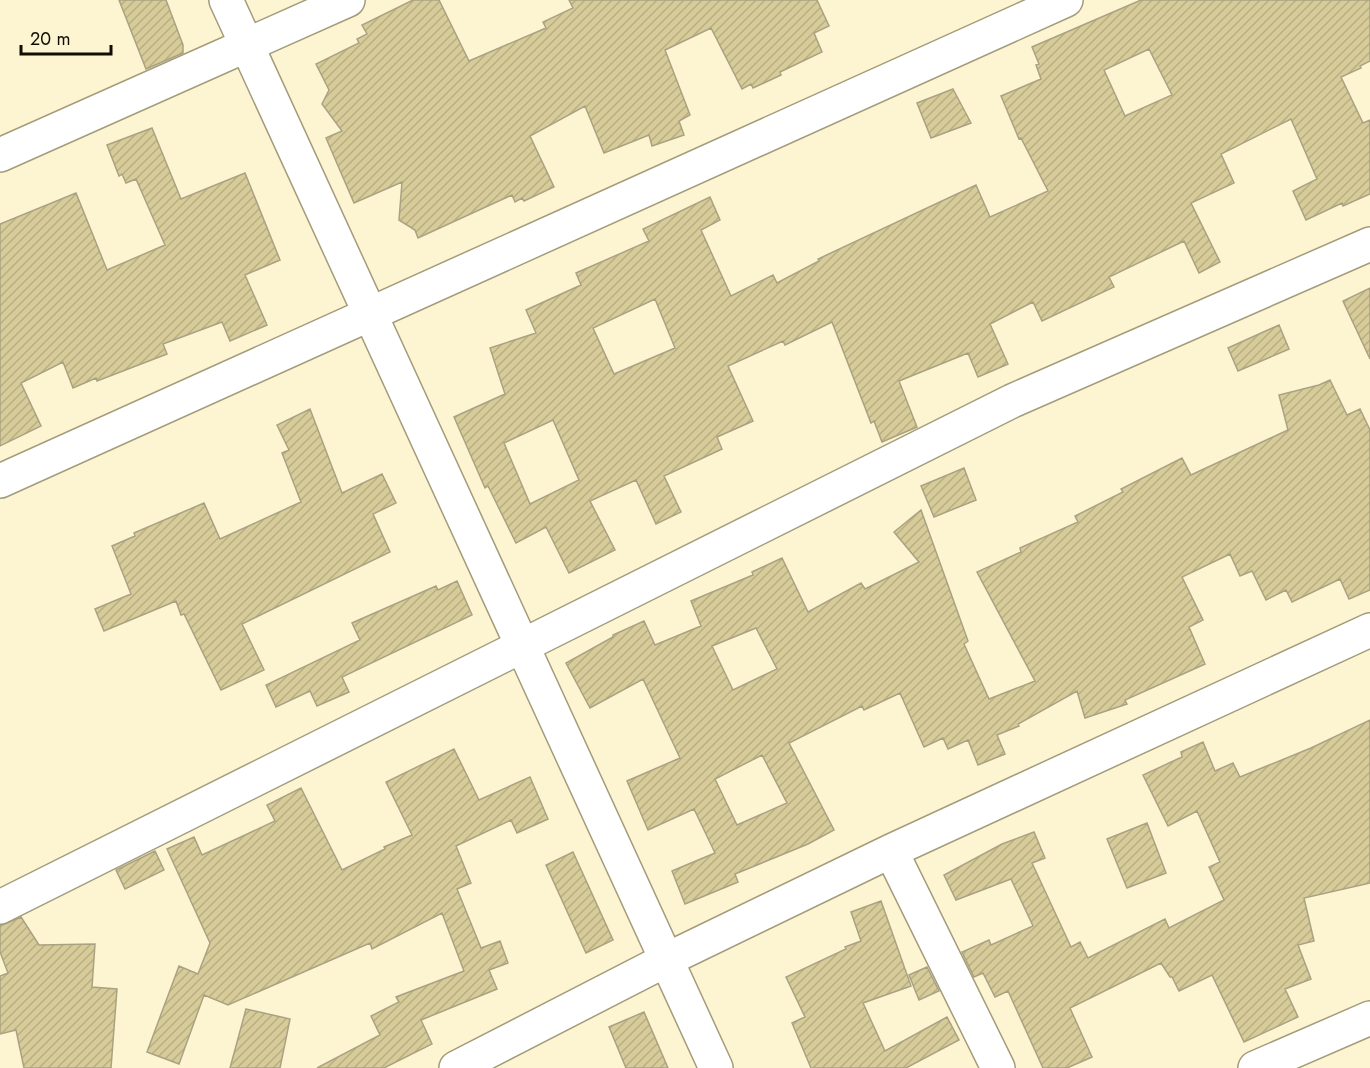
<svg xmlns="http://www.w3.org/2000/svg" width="1370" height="1068" viewBox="0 0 1370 1068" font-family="Jost,sans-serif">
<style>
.building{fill:url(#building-hatch);stroke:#a9a281;stroke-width:1.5;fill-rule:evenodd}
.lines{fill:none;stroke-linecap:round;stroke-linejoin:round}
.minor-casing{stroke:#a39c7b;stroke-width:36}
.minor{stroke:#fff;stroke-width:33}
</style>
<defs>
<pattern id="building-hatch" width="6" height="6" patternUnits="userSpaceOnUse" patternTransform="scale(1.5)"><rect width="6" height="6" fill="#d7cc99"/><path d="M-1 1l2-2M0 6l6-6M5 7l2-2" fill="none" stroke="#b8ae82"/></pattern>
</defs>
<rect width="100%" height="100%" fill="#fdf5d2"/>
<path class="building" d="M119,0h47l17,45v8l-37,16z
M413,0h26l30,61 77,-33 -3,-6 30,-14 -4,-8h248l12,26 -15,7 8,19 -42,20 1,3 -28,13 -2,-4 -9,5 -31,-61 -46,22 25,65 -11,6 5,14 -32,11 -3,-11 -45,18 -19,-47 -55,30 24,51 -30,14 -2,-3 -7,4 -3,-7 -94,43 -3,-8 -16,-10 3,-38 -48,21 -28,-65 16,-7 -20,-27 7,-14 -13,-26 43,-21 -2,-4 10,-5 -5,-9z
M1141,0h229v61l-10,5 1,2 -20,9 22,46 7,-3v74l-27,12 -1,-3 -36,17 -13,-29 24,-12 -26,-60 -70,35 13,29 -43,20 29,59 -21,11 -15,-32 -75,36 5,10 -72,34 -9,-19 -43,22 18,40 -30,13 -10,-24 -69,28 18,46 -35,15 -8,-21 -3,2 -39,-101 -47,23 -2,-4 -55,25 25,55 -36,16 5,12 -58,27 17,36 -25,12 -20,-44 -46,21 25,49 -46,23 -23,-46 -30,16 -28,-57 -3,2 -31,-71 51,-23 -15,-46 46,-15 -10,-23 55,-25 -5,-12 73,-32 -6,-12 67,-32 10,23 -19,10 30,66 42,-21 4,8 42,-22 -1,-2 158,-74 14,32 58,-26 -27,-53 -2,1 -18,-43 40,-17 -5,-14 3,-1 -7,-17zM1149,49l23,46 -47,21 -21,-46zM655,299l20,49 -61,26 -21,-46zM553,420l26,60 -49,24 -26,-61z
M953,89l18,34 -40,15 -14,-35z
M152,128l29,71 64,-26 35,87 -35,15 22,50 -37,16 -8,-19 -59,22 4,10 -70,27 -1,-3 -23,10 -10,-26 -42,21 20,43 -41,20v-222l76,-31 31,77 58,-25 -29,-66 -10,4 -4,-9 -3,2 -12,-31z
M1370,288v71l-27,-58z
M1279,325l10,24 -51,22 -10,-23z
M1330,380l17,35 13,-6 10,21v160l-21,9 -9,-20 -48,23 -6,-12 -20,10 -14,-29 -12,5 -10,-22 -48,23 21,43 -14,7 16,37 -80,36 2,4 -42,14 -8,-27 -59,33 1,2 -22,9 8,19 -27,11 -10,-25 -20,9 -5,-11 -19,9 -24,-54 -36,17 -2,-4 -73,37 45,87 -26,14 -73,30 3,8 -53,22 -13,-33 43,-18 -21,-44 -46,21 -21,-49 53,-23 -37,-79 -53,29 -24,-45 47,-26v-2l31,-14 11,24 46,-19 -10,-25 62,-26 -1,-3 30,-14 26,54 53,-29 4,6 54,-27 -25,-30 27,-22 47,131 -4,3 25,55 46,-18 -58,-109 44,-20 -1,-4 58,-26 -3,-6 48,-24 -2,-3 61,-31 9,17 97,-45 -9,-35 40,-10zM756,628l21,41 -44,21 -21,-44zM762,755l25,48 -50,22 -22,-46z
M310,409l32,84 40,-19 14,29 -23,11 17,38 -148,72 22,46 -43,20 -37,-76 -3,1 -5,-14 -72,30 -9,-22 36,-15 -19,-48 23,-10 -1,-3 70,-30 16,36 81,-37 -19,-49 7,-3 -12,-25z
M964,468l12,32 -42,17 -13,-31z
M457,581l15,34 -130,62 7,15 -32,14 -7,-15 -34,16 -10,-22 94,-45 -8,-17 84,-37 2,4z
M1370,720v163l-66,15 10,43 -16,4 13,34 -26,10 13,28 -54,25 -32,-67 -33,16 -7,-14h-2l-9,-14 -91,45 22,49 -25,11h-24l-35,-77 -13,6 -12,-24 -9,4 -12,-25 27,-12 2,5 42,-19 -22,-47 -55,21 -12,-25 58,-31 32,-12 11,26 -13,5 39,84 9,-5 8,16 77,-39 4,9 55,-28 -15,-33 11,-5 -23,-51 -29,15 -25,-51 39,-18 -1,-5 22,-10 12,29 18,-8 7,14 71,-29z
M454,749l25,51 51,-23 18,42 -31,14 -6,-13 -55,26 15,37 -14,6 24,59 19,-7 8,22 -19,7 8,19 -76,31 11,24 -48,24h-67l63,-33 -9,-19 28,-14 -3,-5 68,-26 -22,-58 -70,36 -2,-6 -142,62 -24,-10 -25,69 -32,-12 32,-86 19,8 12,-31 -43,-94 27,-12 8,18 73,-34 -8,-16 34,-17 41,82 43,-21 -1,-2 28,-12 -26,-53z
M1147,823l19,50 -39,15 -20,-49z
M155,851l9,19 -39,19 -9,-19z
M573,852l40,88 -27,13 -40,-88z
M881,901l30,85 -48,17 22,48 62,-34 12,23 -53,28h-95l-19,-45 13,-6 -19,-40 60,-28 -1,-2 16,-6 -10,-29z
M21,917l18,28 56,-1 -3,43 25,2 -6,79h-87l-8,-38 -16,4v-58l8,-3 -8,-21v-26z
M927,967l12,24 -20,9 -10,-25z
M246,1009l44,10 -10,49h-50z
M644,1012l24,56h-42l-17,-41z"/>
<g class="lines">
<defs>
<path id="minor" d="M226,0l490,1068
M0,155l348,-155
M0,481l1066,-481
M891,851l107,217
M0,907l1012,-506 358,-157
M456,1068l210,-108 225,-109 479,-221
M1255,1068l115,-50"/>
</defs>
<use href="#minor" class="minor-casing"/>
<use href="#minor" class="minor"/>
</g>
<path d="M21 45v9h90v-9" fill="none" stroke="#100d03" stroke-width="3"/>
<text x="30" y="45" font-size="18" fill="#100d03" stroke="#fdf5d2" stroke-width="4.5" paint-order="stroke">20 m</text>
</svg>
